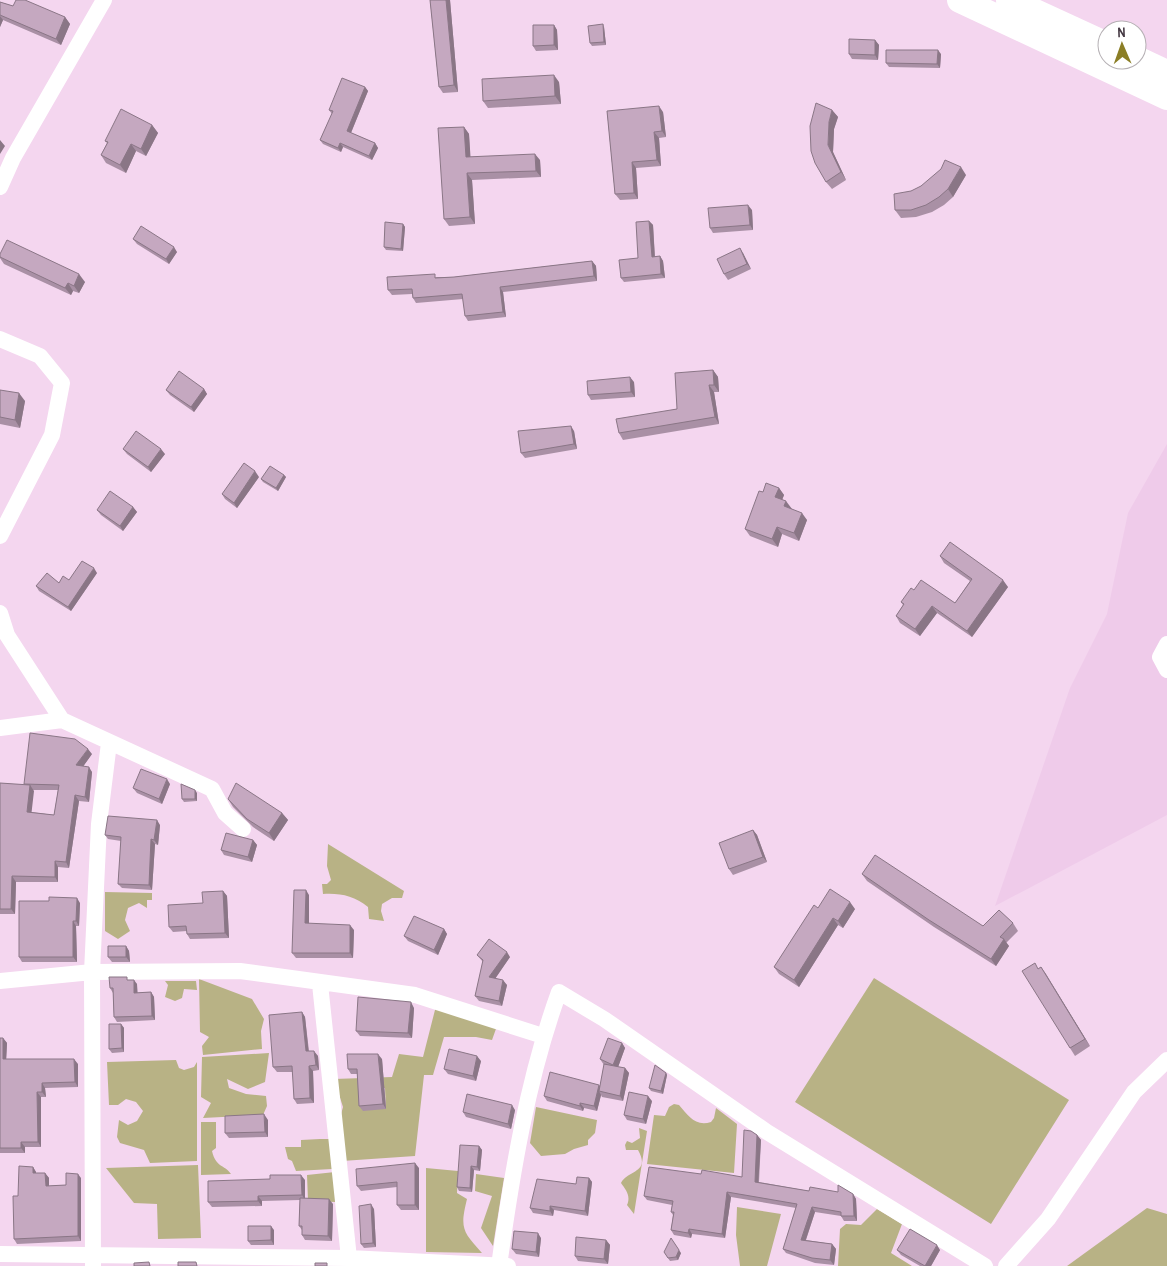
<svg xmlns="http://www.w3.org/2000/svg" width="1167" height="1266" viewBox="0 0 1167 1266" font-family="'Archivo Narrow',sans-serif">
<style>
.built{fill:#efcbea}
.green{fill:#b8b285;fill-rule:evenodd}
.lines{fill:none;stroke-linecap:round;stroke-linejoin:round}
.minor{stroke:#fff;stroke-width:16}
.trunk{stroke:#fff;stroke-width:26}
.wall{fill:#a990a5;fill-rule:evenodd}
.shaded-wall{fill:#8a7686}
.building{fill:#c5a8c0;stroke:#8a7686}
</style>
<rect width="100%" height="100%" fill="#f4d6ef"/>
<path class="built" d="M1167,444v371l-172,91 75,-218 37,-74 21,-101z"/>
<path class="green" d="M328,844l76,47 -2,7h-10l-10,6 -1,7 3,10 -15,-2 -1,-12c-14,-11 -27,-14 -45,-13l-1,-10h5l4,-4 -4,-14z
M105,892l47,1v7h-5v8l-8,-5 -11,5 -3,12 5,11 -12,8 -13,-8z
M874,978l195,122 -78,124 -196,-122z
M199,979l53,20 12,20 -3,12 1,18 -59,6 -1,-9 7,-9 -9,-5z
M165,981h31l1,9 -13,-1 -2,9 -7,3 -10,-4 3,-12z
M436,1006l61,20 -5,14 -16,-3h-32l-11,38h-9l-9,81 -73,5 -4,-36 5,-18 -9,-28 58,-2 7,-23 24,3zM385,1088l1,21 -25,-20z
M269,1053l-4,29 -17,7 -21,-10 2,9 17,6 20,2 1,10 -4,9 -60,3 8,-15 -10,-6 1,-40z
M176,1060l3,8 5,2 10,-3 3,-5v99l-47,2 -6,-13 -24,-7 -3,-6 2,-17 9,5 9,-4 6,-10 -7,-9 -10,-3 -8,6h-9l-2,-43z
M674,1104l5,1c9,10 16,22 32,17l3,-4 2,-10 21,16 -3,49 -87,-9 7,-49 11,1 4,-9z
M536,1107l61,13 -2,13 -7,7v5l-14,4 -9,5 -24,2 -11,-13z
M201,1122h15v26l-4,3c4,17 12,13 19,23l-30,1z
M639,1128l8,3 -13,83 -7,-9c4,-9 -1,-15 -6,-22 7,-13 30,-10 17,-33h-12l-1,-5 2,-4 5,2 8,-5z
M320,1139h11l1,30 -36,2 -4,-10 -4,-2 -3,-12h16v-7z
M198,1165l3,73 -43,1 -1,-35 -23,-1 -28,-35z
M426,1168l32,3 -1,22 10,6c-7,29 -5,32 15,54l-56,-1z
M335,1172l1,30 -28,-1 -1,-26z
M476,1174l28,4 -11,68 -12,-18 11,-32 -17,-5z
M737,1207l44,7 -14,52h-27l-4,-31z
M1147,1208l20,6v52h-100z
M877,1209l25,15 -11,29 21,13h-74l2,-37 6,-5 15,1z"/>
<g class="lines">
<path class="minor" d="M0,187l13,-29 91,-158
M0,339l40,17 22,27 -10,52 -52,101
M0,613l7,22 55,85 150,69 13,24 18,16
M1167,644l-7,13 7,13
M0,728l62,-8
M0,981l92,-9 148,-1 175,24 128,41
M320,984l29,274
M0,1254l349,4 159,8
M93,1266l-1,-294 7,-148 10,-81
M499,1266c13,-92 28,-186 60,-274l45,27 163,113 218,134
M1006,1266l42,-47 86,-127 33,-32"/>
<path class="trunk" d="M960,0l207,97
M1009,0l98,45
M1137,59l30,14"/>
</g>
<path class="wall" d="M430,0h20l8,92 -15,1 -4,-6z
M0,2l13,4 52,11 5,7 -9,21 -58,-25 -3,7z
M554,25l3,5 1,20 -22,1 -3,-5z
M604,27l2,18 -14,1 -2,-3z
M875,40l4,5 -1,15 -26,-1 -3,-5z
M941,54l-1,14 -51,-1 -3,-4z
M559,82l2,22 -73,4 -5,-7z
M365,87l3,4 -17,42 24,10 3,5 -6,12 -29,-13 -2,5 -18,-8 -3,-4 12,-26 -3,-4z
M832,110l6,7 -4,12 -1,23 13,28 -14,9 -6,-7z
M607,111l56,1 3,25 -7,1 2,28 -25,2 2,31 -18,1 -5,-6z
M152,125l6,8 -12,23 -10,-5 -10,22 -20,-10 -5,-8 6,-12 -2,-2z
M464,127l5,7 1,23 70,3 1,17 -69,3 3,44 -26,2 -5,-7z
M966,175l-13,22 -9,8 -12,7 -16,5 -15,1 -6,-8 16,-19z
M752,210l1,20 -40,3 -3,-5z
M649,221l4,4 2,32 5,-1 3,5 2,17 -41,4 -3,-4 17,-20z
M403,224l2,3 -2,24 -17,-1 -2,-3z
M133,239l44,13 -8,12 -32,-20z
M743,253l8,16 -23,11 -4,-6z
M0,254l85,28 -6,11 -6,-2 -2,4 -67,-31 -4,-6z
M592,261l4,5 1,15 -94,11 3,25 -38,4 -3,-5 -2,-17 -47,4 -3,-5 -1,-4 -20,1 -4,-5 49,-13h17z
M713,370l5,7 1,15h-5l5,32 -96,16 -4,-7 58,-24z
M634,382l1,15 -44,3 -3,-5z
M204,389l3,5 -13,18 -24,-17 -4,-5z
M0,390l25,11 -5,27 -20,-4z
M574,431l3,18 -52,9 -4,-5z
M123,449l42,5 -14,18 -24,-18z
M284,475l2,2 -8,14 -15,-9 -2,-3z
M259,477l-22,31 -12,-9 -3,-5z
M779,488l5,7 -2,5 10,9 15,11 -8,21 -17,-7 -4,13 -28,-11 -5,-7 18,-37z
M133,507l4,5 -14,19 -22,-16 -4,-5z
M940,556l68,31 -36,50 -35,-24 -17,23 -20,-13 -4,-7 7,-11 -2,-3 13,-12 41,13 15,-22 -26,-18z
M97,573l-26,38 -32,-20 -3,-5 23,-3z
M92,754l-9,12 9,6 -3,30 -10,-1 -10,67 -11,-1v15h-42l-1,32h-15v-131l25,2zM33,790h25l-4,25 -23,-3z
M170,784l-8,20 -25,-11 -4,-5z
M197,793v8l-13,1 -2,-3z
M228,799l54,14 6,7 -14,21 -21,-14 -20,-20z
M160,825l-2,20 -3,-1 -3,46 -30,-2 -4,-4 3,-43 -13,-2 -3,-4z
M753,830l4,5 10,27 -34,13 -4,-6z
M253,840l4,5 -5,17 -28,-7 -3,-5z
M862,874l121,52 30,-3 5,8 -12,12 3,3 -13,20 -62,-39 -67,-46z
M223,891l4,5 2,42 -39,1 -3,-5v-3l-14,1 -4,-5 34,-24z
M309,895v29l45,6 -1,28h-57l-4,-5z
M80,903l-1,23h-3l1,36h-55l-3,-5z
M818,908l37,1 -12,19 -5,-3 -39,62 -20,-13 -5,-7z
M444,929l3,5 -9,21 -30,-14 -4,-5z
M126,946l3,5 1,11h-18l-4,-5z
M477,955l33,2 -15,21 12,7 -5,21 -23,-5 -4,-5 8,-34z
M1041,967l49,79 -15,10 -5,-8 -31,-80z
M129,980l8,4v9l14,-1 3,5 1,23 -38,2 -3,-5 -1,-24 -3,-5z
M414,1008l-2,30 -52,-2 -4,-5z
M302,1012l3,5 4,34 9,5 1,14 -6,1 1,32 -17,1 -3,-5 -1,-27h-16l-4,-5z
M121,1024l3,4v24l-12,1 -3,-4z
M0,1038h3l4,5 -1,16 72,5v23l-33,1 1,9h-5v50h-16v6h-25z
M622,1043l3,5 -7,19 7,1 4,5 -6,28 -21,-4 -1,-2 -4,16 -13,-3 -1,3 -36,-10 -3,-5 55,-11 1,2 4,-22 -4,-6z
M382,1059l4,50 -23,2 -4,-5 -2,-32h-6l-3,-5z
M481,1061l-5,20 -28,-7 -4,-5z
M666,1073l1,2 -4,19 -12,-3 -2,-3z
M652,1101l-6,23 -19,-4 -3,-5z
M515,1110l-4,19 -45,-12 -3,-5z
M268,1120v17l-39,1 -4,-5z
M757,1135l4,5 -2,42 50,9 44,3 3,5 1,22h-13l-3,-5 -26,-4 -9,28 26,4 4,5 -2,16 -19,-2 -29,-10 -3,-4 13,-41 -65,-11 -6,41 -33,-4 -1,4 -17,-3 -3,-5 2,-15 -2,-3 1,-7 -25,-5 -3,-4 57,-22 41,3z
M479,1146l3,4 -2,21 -6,-1 -2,22 -13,-1 -2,-4z
M33,1167l3,5v1h9l4,5v8l17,-1 15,-7v63l-64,3 -3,-5 4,-43z
M419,1168v42h-18l-4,-5v-18l-36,4 -4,-5z
M589,1178l3,4 -4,34 -34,-6 -1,6 -20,-3 -3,-5z
M270,1179l35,1v19l28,5 -1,37 -27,-1 -3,-5v-5l-3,-4 1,-26 -38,1v5l-50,1 -4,-5z
M374,1209l2,38 -12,1 -3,-4z
M274,1230v15h-23l-3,-4z
M541,1238l-2,19 -23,-3 -4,-5z
M606,1240l4,5 -2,19 -30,-3 -3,-5z
M897,1250h43l-9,16h-11l-19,-11z
M664,1252l17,1 -3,7 -8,1z"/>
<path class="shaded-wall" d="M446,0h4l8,92 -4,-7z
M0,16l3,4 -3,7z
M65,17l5,7 -9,21 -5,-6z
M603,24l1,3 2,18 -2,-3z
M554,25l3,5 1,20 -4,-5z
M875,40l4,5 -1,15 -3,-5z
M938,50l3,4 -1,14 -3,-4z
M554,75l5,7 2,22 -6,-8z
M365,87l3,4 -18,44 -3,-4z
M659,106l4,6 3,25 -4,-6z
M832,110l6,7 -4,12 -1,23 13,28 -5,-8 -13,-27 1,-23z
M152,125l6,8 -12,23 -5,-7z
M464,127l5,7 2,30 -5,-7z
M654,132l5,6 2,28 -4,-6z
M0,140l5,6 -5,8z
M340,143l3,4 -2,5 -3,-4z
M375,143l3,5 -6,12 -3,-4z
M131,144l5,7 -10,22 -6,-8z
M535,154l5,6 1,17 -5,-6z
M632,162l4,6 2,31 -4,-6z
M961,167l5,8 -13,22 -5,-8z
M467,173l5,7 3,44 -5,-7z
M748,205l4,5 1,20 -3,-5z
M649,221l4,4 2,36 -3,-4z
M403,224l2,3 -2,24 -2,-2z
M174,247l3,5 -8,12 -3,-5z
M740,248l3,5 8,16 -4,-5z
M660,256l3,5 2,17 -4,-4z
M592,261l4,5 1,15 -3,-5z
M79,274l6,8 -6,11 -5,-7z
M68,283l5,8 -2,4 -6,-7z
M500,287l3,5 3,25 -3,-5z
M713,370l5,7 1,15 -5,-7z
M630,377l4,5 1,15 -4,-5z
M709,385l5,7 5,32 -4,-7z
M204,389l3,5 -13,18 -3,-5z
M19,393l6,8 -5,27 -5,-8z
M571,426l3,5 3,18 -3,-5z
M161,449l4,5 -14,18 -3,-5z
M255,471l4,6 -22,31 -3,-5z
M284,475l2,2 -8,14 -2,-3z
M779,488l5,7 -4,10 -5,-8z
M786,501l6,8 -8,-3z
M133,507l4,5 -14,19 -3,-5z
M802,513l5,7 -8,21 -5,-8z
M777,527l5,7 -4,13 -6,-8z
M94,568l3,5 -26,38 -3,-4z
M1003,580l5,7 -36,50 -5,-6z
M932,606l5,7 -17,23 -5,-7z
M88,749l4,5 -12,17 -4,-6z
M89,767l3,5 -3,30 -4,-5z
M167,779l3,5 -8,20 -3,-5z
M30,785l4,6 -3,26 -4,-5z
M195,790l2,3v8l-2,-2z
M75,795l4,6 -10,67 -3,-6z
M282,813l6,7 -14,21 -5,-8z
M157,820l3,5 -2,20 -4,-5z
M753,830l4,5 10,27 -4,-5z
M151,839l4,5 -3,46 -3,-5z
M253,840l4,5 -5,17 -4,-5z
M55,861l3,6v15l-3,-5z
M12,876l4,6 -1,32 -4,-5z
M306,890l3,5v34l-4,-6z
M223,891l4,5 2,42 -4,-5z
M77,898l3,5 -1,23 -3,-5z
M850,902l5,7 -12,19 -5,-7z
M833,918l5,7 -39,62 -5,-7z
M73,921l3,5 1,36 -4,-5z
M350,925l4,5 -1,28 -3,-5z
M444,929l3,5 -9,21 -4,-5z
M1004,939l5,7 -13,20 -5,-7z
M126,946l3,5 1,11 -4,-5z
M507,952l3,5 -17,25 -4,-5z
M1041,967l5,7 44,72 -5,-7z
M134,980l3,4 1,14 -4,-5z
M503,980l4,5 -5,21 -3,-5z
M151,992l3,5 1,23 -3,-4z
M411,1002l3,6 -2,30 -4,-5z
M302,1012l3,5 4,39 -3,-5z
M121,1024l3,4v24l-2,-4z
M3,1038l4,5 -1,21 -3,-5z
M622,1043l3,5 -8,22 -4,-5z
M314,1051l4,5 1,14 -3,-5z
M378,1054l4,5 4,50 -3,-5z
M477,1056l4,5 -5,20 -3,-5z
M74,1059l4,5v23l-3,-5z
M309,1066l4,5 1,32 -4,-5z
M625,1068l4,5 -6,28 -3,-5z
M666,1073l1,2 -4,19 -2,-3z
M42,1083l3,5 1,9 -4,-5z
M599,1085l3,5 -3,1 2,4 -4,16 -3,-5z
M37,1092l4,5v50l-3,-5z
M648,1096l4,5 -6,23 -3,-5z
M580,1103l4,5 -1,3 -3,-5z
M512,1105l3,5 -4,19 -3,-5z
M264,1114l4,6v17l-3,-5z
M757,1135l4,5 -3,46 -3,-4z
M21,1142l4,5v6l-4,-5z
M479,1146l3,4 -2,21 -3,-4z
M415,1163l4,5v42l-4,-5z
M471,1166l3,4 -2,22 -2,-4z
M33,1167l3,5v6l-3,-5z
M45,1173l4,5v13l-3,-5z
M78,1174l3,4v63l-3,-5z
M301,1175l4,5v20l-3,-5z
M589,1178l3,4 -4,34 -3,-5z
M727,1192l4,5 -6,41 -3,-4z
M853,1194l3,5 1,22 -3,-5z
M258,1196l4,5v5l-4,-5z
M329,1199l4,5 -1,37 -4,-5z
M371,1204l3,5 2,38 -3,-4z
M550,1206l4,4 -1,6 -3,-5z
M812,1207l3,5 -11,33 -3,-5z
M271,1226l3,4v15l-3,-5z
M689,1229l3,5 -1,4 -3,-5z
M538,1233l3,5 -2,19 -3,-5z
M606,1240l4,5 -2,19 -4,-5z
M832,1244l4,5 -2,16 -4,-5z
M937,1245l3,5 -9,16h-6z
M679,1250l2,3 -3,7 -2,-3z"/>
<path class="building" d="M16,0h9l40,17 -9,22 -56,-24v-13l13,4z
M430,0h16l8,85 -15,2z
M603,24l1,18 -14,1 -2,-17z
M533,25h21v20l-21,1z
M849,39l26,1v15l-26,-1z
M886,50h52l-1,14 -51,-1z
M554,75l1,21 -72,5 -1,-22z
M342,78l23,9 -18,44 28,12 -6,13 -29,-13 -2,5 -18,-8 13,-29 -4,-1z
M816,103l16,7 -3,12 -1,23 13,27 -15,10 -11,-19 -4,-12 -1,-25z
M659,106l3,25 -8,1 3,28 -25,2 2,31 -19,1 -8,-83z
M121,109l31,16 -11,24 -10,-5 -11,21 -19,-10 7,-13 -3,-1z
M464,127l2,30 69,-3 1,17 -69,2 3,44 -26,2 -6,-91z
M945,160l16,7 -13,22 -9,8 -13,8 -15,5h-16l-1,-16 17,-3 10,-5 20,-17z
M748,205l2,20 -40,3 -2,-20z
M649,221l3,36 8,-1 1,18 -40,4 -2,-18 19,-2 -2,-36z
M385,222l18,2 -2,25 -17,-2z
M141,226l33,21 -8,12 -33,-20z
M7,240l72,34 -5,12 -6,-3 -3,5 -65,-31v-3z
M740,248l7,16 -23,10 -7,-15z
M592,261l2,15 -94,11 3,25 -38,4 -3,-22 -49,4 -1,-9 -24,1 -1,-13 48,-3v4l19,-1z
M713,370l1,15h-5l6,32 -96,16 -3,-14 61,-10 -2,-36z
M179,371l25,18 -13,18 -25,-17z
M630,377l1,15 -43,3 -1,-14z
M0,390l19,3 -4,27 -15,-3z
M571,426l3,18 -53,9 -3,-22z
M136,431l25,18 -13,18 -25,-18z
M244,463l11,8 -21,32 -12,-9z
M270,466l14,9 -8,13 -15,-9z
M766,483l13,5 -4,9 11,4 -2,5 18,7 -8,20 -17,-6 -5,12 -27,-10 14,-38 4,1z
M110,491l23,16 -13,19 -23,-16z
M950,542l53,38 -36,51 -35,-25 -17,23 -19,-13 8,-12 -3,-2 10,-14 3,2 7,-10 34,23 17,-24 -32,-23z
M82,561l12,7 -26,39 -32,-21 11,-13 12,10 4,-7 6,4z
M30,733l45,6 13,10 -12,16 13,2 -4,30 -10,-2 -9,67 -11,-1v16l-43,-1 -1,33h-11v-126l30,2 -3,27 27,3 5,-30 -35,-1z
M141,769l26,10 -8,20 -26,-11z
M236,783l46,30 -13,20 -22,-14 -19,-20z
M181,784l14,6v9h-13z
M108,816l49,4 -3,20 -3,-1 -2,46 -31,-1 3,-47 -16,-2z
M753,830l10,27 -34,12 -10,-26z
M226,833l27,7 -5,17 -27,-7z
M875,855l108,71 16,-16 14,13 -13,14 4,2 -13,20 -62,-39 -67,-46z
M830,889l20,13 -12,19 -5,-3 -39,62 -20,-13 40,-62 4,3z
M294,890h12l-1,33 45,2v28h-58z
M223,891l2,42 -38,1 -1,-8 -17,1 -1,-22 35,-2 -1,-11z
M49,897l28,1 -1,23h-3v36h-54v-56h30z
M414,916l30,13 -10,21 -30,-14z
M489,939l18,13 -18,25 14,3 -4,21 -24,-5 8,-36 -6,-5z
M108,946h18v11h-18z
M1035,963l3,6 3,-2 44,72 -15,9 -48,-77z
M109,977h18v3h7v13l17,-1 1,24 -38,1 -1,-29h-3z
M358,997l53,5 -3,31 -52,-2z
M302,1012l4,39h8l2,14 -7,1 1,32 -16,1 -2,-33 -19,1 -4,-52z
M109,1024h12l1,24 -13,1z
M0,1038h3v21h71l1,23 -33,1v9h-5l1,50h-17v6h-21z
M608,1038l14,5 -9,22 -13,-6z
M449,1049l28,7 -4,20 -29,-7z
M347,1054h31l5,50 -24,2 -2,-37h-9z
M604,1064l21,4 -5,28 -21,-5z
M655,1065l11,8 -5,18 -12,-3z
M550,1072l49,13 -5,21 -14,-3v3l-36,-10z
M629,1092l19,4 -5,23 -19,-4z
M467,1094l45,11 -4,19 -45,-12z
M264,1114l1,18 -40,1v-17z
M744,1130l7,1 6,4 -2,47 54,9 1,-4 28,5v-7l15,9 1,22h-13v-4l-29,-5 -11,33 31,4 -2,16 -18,-2 -29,-9 14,-45 -70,-12 -5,42 -33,-5 -1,4 -17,-3 3,-18h-3l2,-11 -29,-5 5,-29 52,7 1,-4 40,7z
M460,1145l19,1 -2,21 -6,-1 -1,22 -13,-1z
M415,1163v42h-18v-23l-40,4 -1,-17z
M19,1166l14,1v6h12l1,13 20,-1v-12l12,1v62l-64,3 -1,-43h5z
M270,1175h31l1,20 -44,1v5l-50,1v-21l62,-2z
M577,1177l12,1 -4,33 -35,-5v5l-20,-3 7,-29 39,5z
M300,1198l29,1 -1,37 -26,-1v-9h-3z
M371,1204l2,39 -12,1 -2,-38z
M248,1226h23v14l-23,1z
M910,1229l27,16 -12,21 -28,-16z
M514,1231l24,2 -2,19 -24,-3z
M576,1237l30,3 -2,19 -29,-3z
M671,1238l8,12 -3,7 -8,1 -4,-6z
M149,1262l1,4h-16v-3z
M178,1262h18l1,4h-19z
M315,1263h12v3h-12z"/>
<g transform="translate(1122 45) rotate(358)"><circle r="24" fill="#ffffff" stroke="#b5b0b4"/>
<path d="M0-4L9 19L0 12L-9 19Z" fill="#8b7e25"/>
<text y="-8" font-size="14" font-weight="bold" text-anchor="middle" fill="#453943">N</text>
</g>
</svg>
